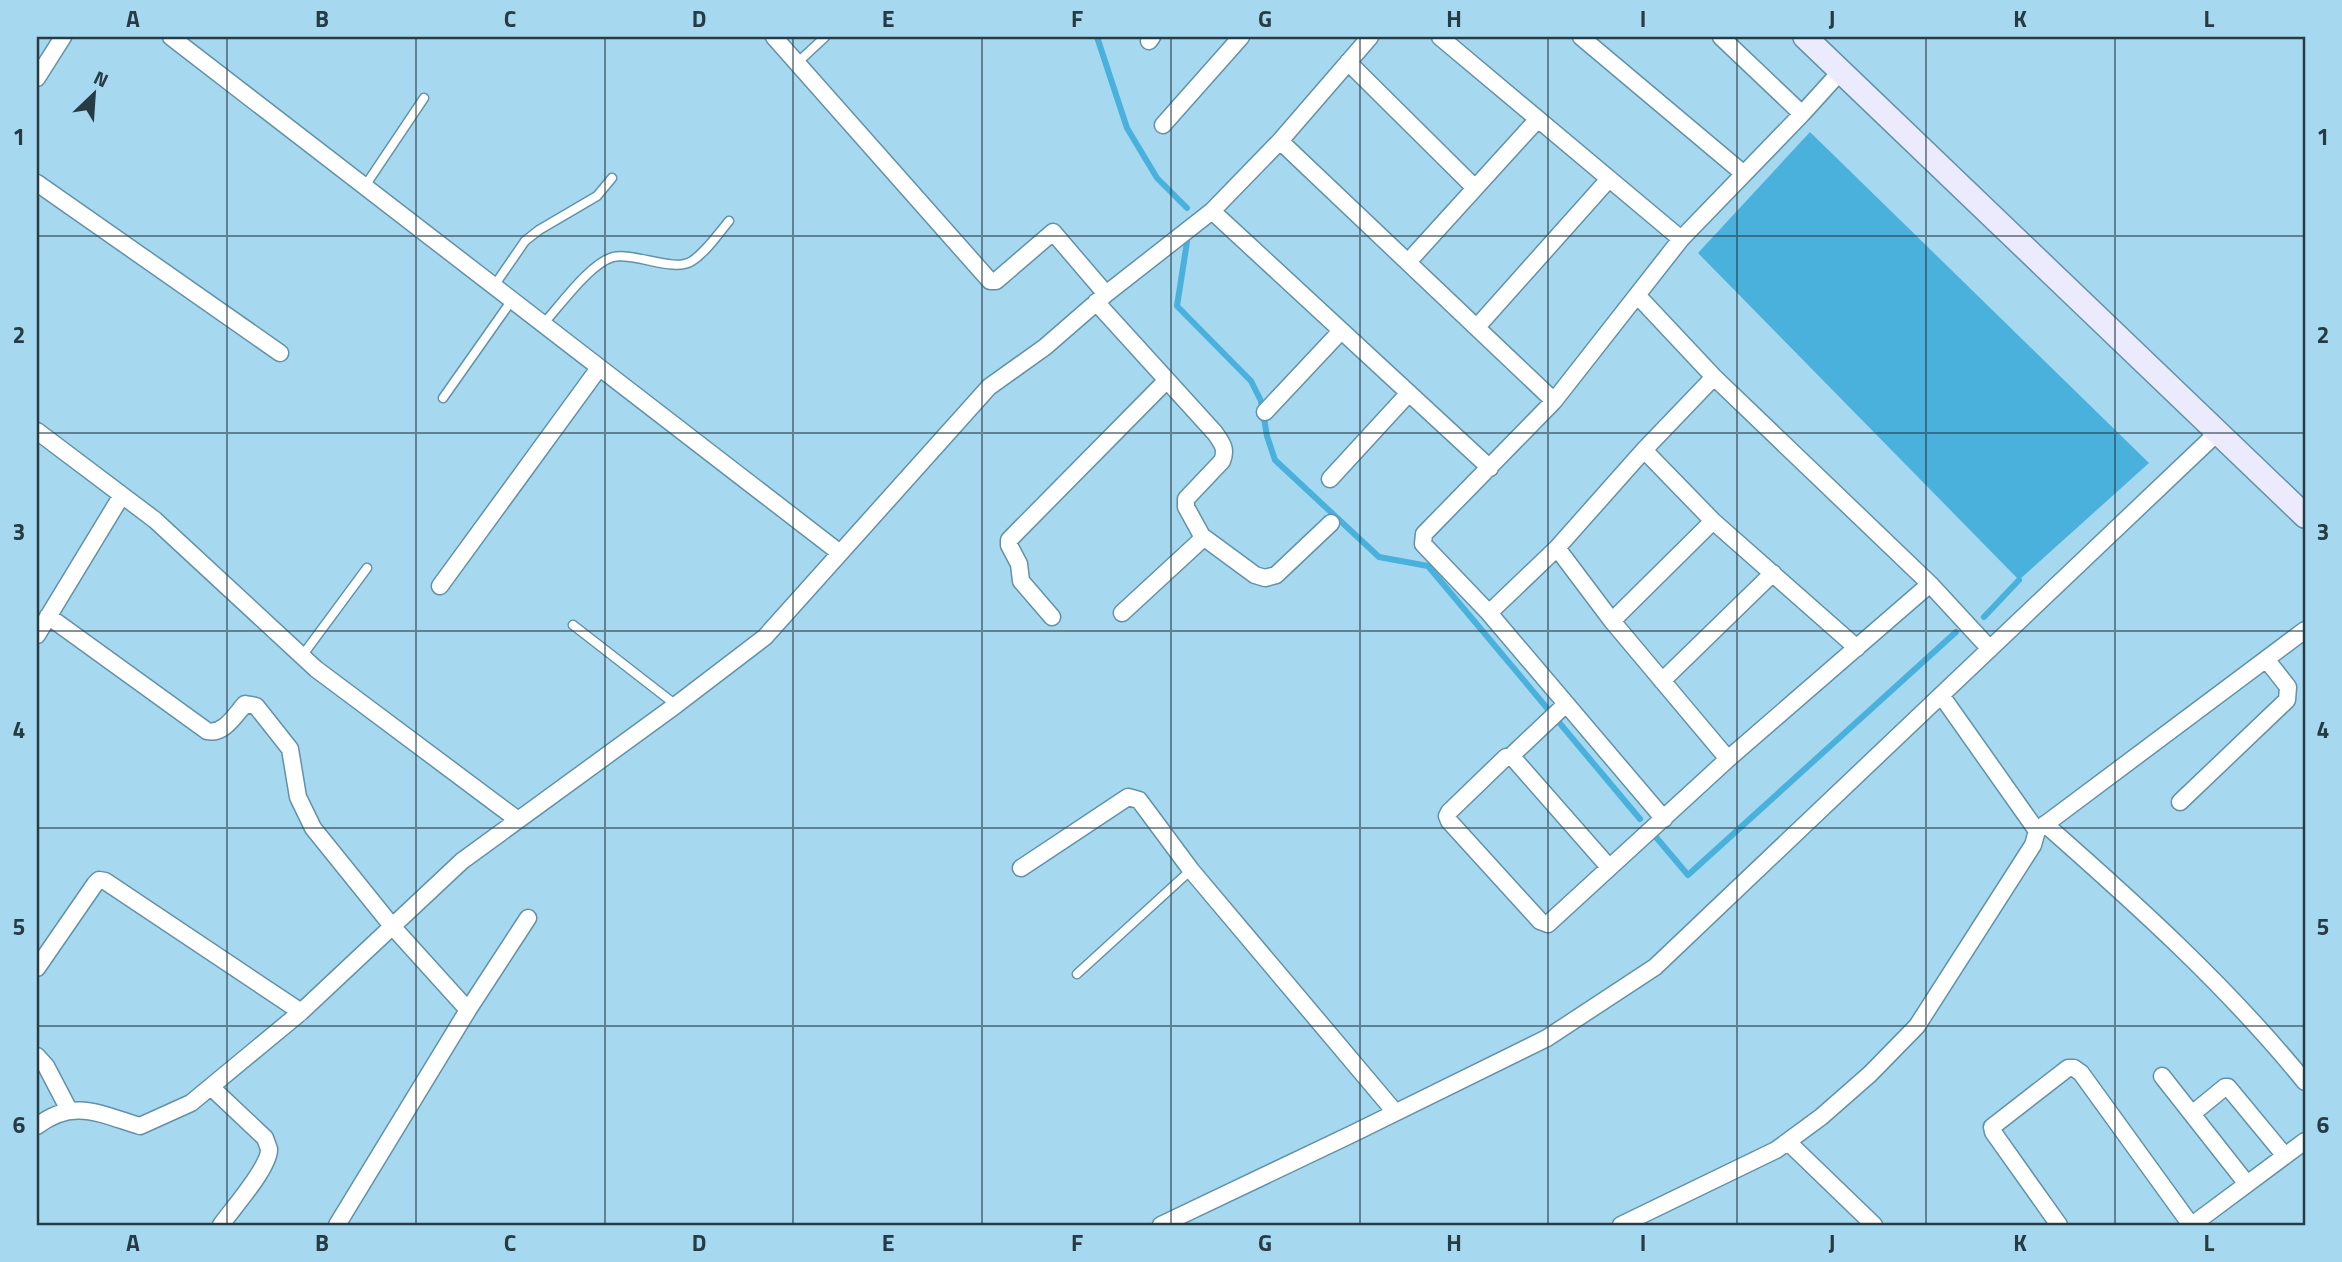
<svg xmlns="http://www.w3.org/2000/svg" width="2342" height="1262" viewBox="0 0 2342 1262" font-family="'Titillium Web',sans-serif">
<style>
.water{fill:#49b1dc}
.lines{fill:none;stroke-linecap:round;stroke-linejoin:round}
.stream{stroke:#49b1dc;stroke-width:6}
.lane-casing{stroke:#6292a8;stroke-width:11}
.street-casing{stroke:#6292a8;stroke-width:19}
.secondary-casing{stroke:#6292a8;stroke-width:26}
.lane{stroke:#fff;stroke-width:8}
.street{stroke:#fff;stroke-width:16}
.secondary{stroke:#eceafd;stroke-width:23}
.grid{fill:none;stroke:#273b44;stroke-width:2;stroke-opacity:0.55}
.neatline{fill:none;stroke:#273b44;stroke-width:2.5}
.grid-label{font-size:23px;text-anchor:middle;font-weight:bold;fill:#273b44}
</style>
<rect width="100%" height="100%" fill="#a6d8f0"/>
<path class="water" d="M1810,132l339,331 -130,117 -321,-327z"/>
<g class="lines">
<path class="stream" d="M1097,37l30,91 30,50 30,30
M1187,242l-10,64 74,75 10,20 6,35 8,24 104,97 49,9 212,253
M1984,617l35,-37
M1655,836l33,39 268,-243"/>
<defs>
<path id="lane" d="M797,63l28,-26
M365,186l59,-88
M494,286l31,-45 14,-11 58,-34 15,-18
M543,324c17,-18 46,-60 70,-67 22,-5 61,16 79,4 14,-9 26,-27 37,-40
M443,398l69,-98
M573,625l103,80
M302,656l65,-88
M1077,974l114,-104"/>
<path id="street" d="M171,37l669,516
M774,37l216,244h6l57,-49 53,62
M1440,37l241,202
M1581,37l163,137
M1721,37l81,77
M1149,41l3,-4
M1348,62l127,126
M37,78l26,-41
M1163,125l78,-88
M1280,141l274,260
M37,183l243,170
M1212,211l278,257
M1408,262l130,-143
M1637,295l77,82 216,207 60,65
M1096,302l119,131c7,10 12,16 7,28l-36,38v8l16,29 -3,6 -77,71
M1477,327l132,-148
M1265,412l76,-81
M37,431l118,89 161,149 202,151
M1644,450l69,71 144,127
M1330,479l79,-86
M1202,536l53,39 10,3 11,-3 55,-52
M1557,548l55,73 116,138
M440,586l159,-218
M1489,613l68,-65 87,-98 70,-73
M48,616l159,115c17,4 28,-16 38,-27l11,2 34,43 8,48 15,31 79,98 76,84
M1052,617l-31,-36 -2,-17 -10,-19v-5l158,-160
M1612,621l101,-100
M37,635l85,-140
M1662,681l111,-108
M1510,757l56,-53
M2180,802l107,-102 1,-13 -22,-28
M1664,819l-175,-206 -66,-69 1,-10 130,-133 127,-162 121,-125 39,-43
M2045,824c92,81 183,163 260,258
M2039,829l266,-199
M1608,866l-94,-107 -8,-2 -57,55 -2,4 2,5 91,100 8,3 180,-165 202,-175
M1021,868l107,-71 11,3 52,70 204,242
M37,968l58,-84 4,-4 6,1 196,131
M37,1056l9,10 23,44
M2162,1076l85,108
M211,1087l54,51c1,3 3,8 4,11 1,18 -37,60 -48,76
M2192,1114l33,-27h3l57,69
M37,1126c36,-28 63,-12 103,0l51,-23 110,-91 161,-151 214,-156 89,-68 224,-250 56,-40 61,-53 106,-83 68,-70 90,-104
M1788,1142l86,83
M337,1225l131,-215 60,-92
M1161,1225l191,-91 195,-96 108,-71 563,-535
M1621,1225l155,-75 45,-33 49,-43 47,-48 116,-181 4,-14 -96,-136
M2059,1225l-66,-93 -1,-5 76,-59h6l7,5 110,152
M2192,1225l113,-84"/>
<path id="secondary" d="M1805,37l500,479"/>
</defs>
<use href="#lane" class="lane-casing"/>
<use href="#street" class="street-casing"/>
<use href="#secondary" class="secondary-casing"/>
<use href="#lane" class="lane"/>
<use href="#street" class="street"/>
<use href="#secondary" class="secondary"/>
</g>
<path class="grid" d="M227,37v1188M416,37v1188M605,37v1188M793,37v1188M982,37v1188M1171,37v1188M1360,37v1188M1548,37v1188M1737,37v1188M1926,37v1188M2115,37v1188M37,236h2268M37,433h2268M37,631h2268M37,828h2268M37,1026h2268"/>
<rect width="2342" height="1262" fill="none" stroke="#a6d8f0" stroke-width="77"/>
<g transform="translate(94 94) rotate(25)" stroke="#a6d8f0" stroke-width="5" paint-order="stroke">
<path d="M0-5L12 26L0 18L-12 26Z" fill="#273b44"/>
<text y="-10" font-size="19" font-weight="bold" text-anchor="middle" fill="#273b44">N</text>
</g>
<rect x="38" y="38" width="2266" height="1186" class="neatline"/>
<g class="grid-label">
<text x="133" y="27">A</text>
<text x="322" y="27">B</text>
<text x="510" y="27">C</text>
<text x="699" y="27">D</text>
<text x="888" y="27">E</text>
<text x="1077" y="27">F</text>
<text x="1265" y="27">G</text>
<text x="1454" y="27">H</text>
<text x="1643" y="27">I</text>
<text x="1832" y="27">J</text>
<text x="2020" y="27">K</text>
<text x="2209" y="27">L</text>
<text x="19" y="145">1</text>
<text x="2323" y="145">1</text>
<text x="19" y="343">2</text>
<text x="2323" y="343">2</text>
<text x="19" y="540">3</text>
<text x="2323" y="540">3</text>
<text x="19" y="738">4</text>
<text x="2323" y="738">4</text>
<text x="19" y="935">5</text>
<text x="2323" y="935">5</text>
<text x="19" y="1133">6</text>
<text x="2323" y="1133">6</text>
<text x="133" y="1251">A</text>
<text x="322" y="1251">B</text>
<text x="510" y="1251">C</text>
<text x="699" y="1251">D</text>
<text x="888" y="1251">E</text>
<text x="1077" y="1251">F</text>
<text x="1265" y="1251">G</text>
<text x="1454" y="1251">H</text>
<text x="1643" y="1251">I</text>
<text x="1832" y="1251">J</text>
<text x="2020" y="1251">K</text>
<text x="2209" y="1251">L</text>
</g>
</svg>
